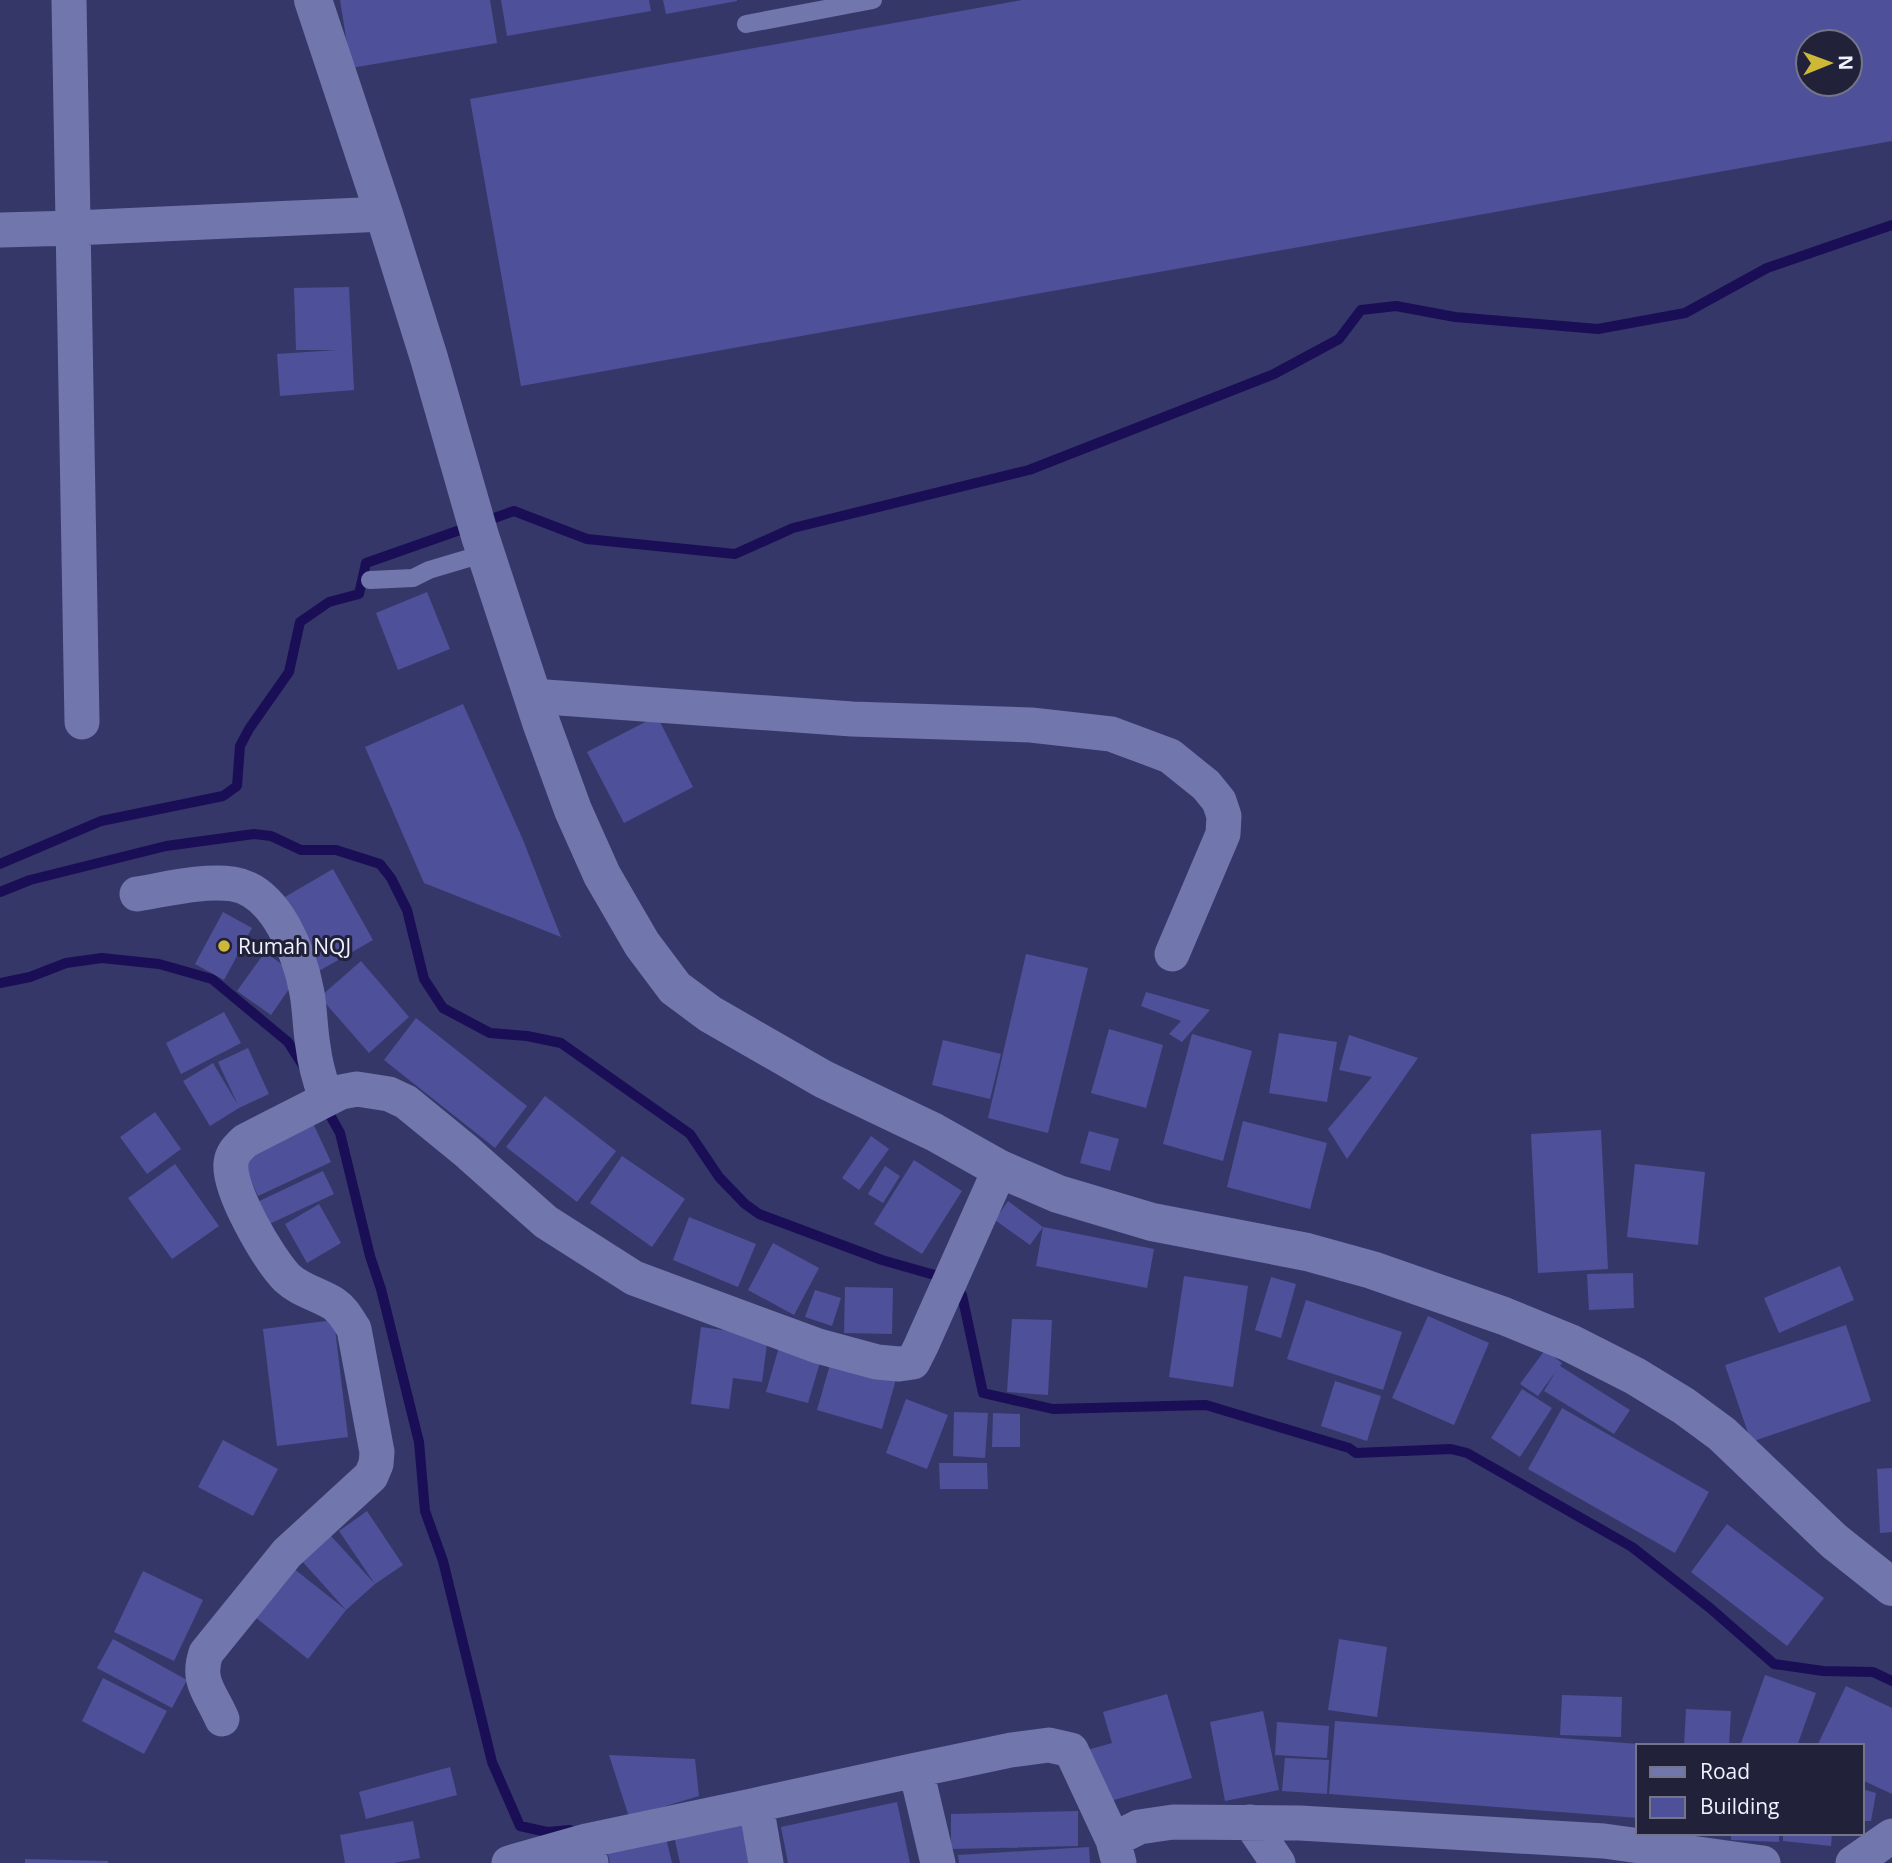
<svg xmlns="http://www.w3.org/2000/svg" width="1892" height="1863" viewBox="0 0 1892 1863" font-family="'Open Sans',sans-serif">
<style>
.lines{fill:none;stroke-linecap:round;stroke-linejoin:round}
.stream{stroke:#1a0f56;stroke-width:10}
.building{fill:#4e509a;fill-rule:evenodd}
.lane{stroke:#7176ad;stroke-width:18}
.street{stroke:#7176ad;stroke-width:35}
.secondary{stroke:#7176ad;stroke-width:38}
.poi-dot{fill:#ceb838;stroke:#212239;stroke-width:2.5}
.labels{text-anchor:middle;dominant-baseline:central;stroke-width:6;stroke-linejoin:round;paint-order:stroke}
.poi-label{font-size:21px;fill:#f0f2ff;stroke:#212239;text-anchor:start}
</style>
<rect width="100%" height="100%" fill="#363769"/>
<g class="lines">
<path class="stream" d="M0,864l101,-43 122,-25 14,-10 3,-40 9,-17 40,-57 11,-50 29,-20 30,-8 7,-31 148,-52 73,28 148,15 58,-26 236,-58 245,-96 65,-35 22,-29 35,-4 59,11 143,12 87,-16 82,-45 125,-43
M0,892l30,-12 136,-34 88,-12 17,2 30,14h35l44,14 11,14 16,32 17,69 19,29 47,25 37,3 34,7 129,91 29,43 26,27 14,10 123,46 63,18 17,17 21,98 70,16 153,-4 143,43 7,5 95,-4 16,4 165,94 78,61 64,56 49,7 50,1 19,9
M0,983l30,-6 36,-14 36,-5 57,6 53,15 76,63 16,25
M325,1106l15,27 30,123 11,33 38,153 6,69 18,50 49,201 28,64 27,6 23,-2"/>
</g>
<path class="building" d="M340,0h150l7,43 -146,25z
M501,0h148l2,11 -144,25z
M663,0h74v1l-71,13z
M1022,0h870v141l-1371,245 -51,-287zM1808,42h42v42h-42z
M349,287l5,103 -74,6 -3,-42 60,-4h-41l-2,-62z
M427,592l23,57 -52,21 -22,-57z
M463,704l60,136 38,97 -137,-54 -59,-136z
M657,716l36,71 -69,36 -37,-71z
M333,869l40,71 -54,31 -41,-70z
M223,912l29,16 -28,52 -29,-16z
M265,952l33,24 -27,39 -34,-24z
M1026,954l62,14 -40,165 -60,-15z
M361,961l48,56 -40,36 -49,-56z
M1146,992l64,18 -28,32 -13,-8 12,-13 -40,-15z
M224,1012l17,31 -60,31 -15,-31z
M416,1018l111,88 -32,42 -111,-88z
M1109,1029l54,16 -17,63 -55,-15z
M1279,1033l58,9 -10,60 -58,-9z
M1192,1034l60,17 -29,110 -60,-17z
M1349,1035l69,23 -71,101 -19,-30 44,-52 -33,-7z
M943,1040l58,14 -11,45 -58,-14z
M248,1048l21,46 -30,14 -29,18 -27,-45 30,-18 25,42 -20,-43z
M545,1096l71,55 -39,51 -71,-55z
M155,1112l26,37 -34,25 -27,-37z
M312,1121l19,41 -73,34 -19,-42z
M1243,1121l84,22 -17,66 -83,-22z
M1601,1130l7,139 -70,4 -7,-139z
M1089,1131l30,8 -9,32 -30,-8z
M871,1136l18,13 -30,41 -17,-12z
M622,1156l63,43 -33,48 -62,-44z
M914,1160l48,31 -40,63 -48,-30z
M175,1164l44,62 -47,33 -44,-61z
M1635,1164l70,8 -7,73 -71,-8z
M885,1166l15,10 -17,27 -15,-9z
M323,1171l11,23 -69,32 -10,-23z
M1008,1201l35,26 111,22 -7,39 -111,-22 7,-39 -13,18 -35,-25z
M319,1204l22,39 -34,20 -22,-39z
M689,1217l67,27 -18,43 -65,-27z
M773,1243l46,25 -25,47 -46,-25z
M1840,1266l14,34 -75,33 -15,-35z
M1633,1273l1,35 -45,2 -2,-36z
M1184,1276l64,10 -15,101 -64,-10z
M1271,1277l25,7 -15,54 -26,-8z
M845,1287l48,1 -1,46 -48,-1z
M815,1290l26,8 -9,28 -27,-9z
M1306,1300l96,32 -19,58 -96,-31z
M1428,1316l61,27 -35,82 -62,-27z
M1012,1319l40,1 -4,75 -41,-3z
M334,1320l14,117 -71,9 -14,-117z
M1846,1325l25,76 -120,41 -26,-77z
M701,1327l67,9 -6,46 -29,-4 -4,31 -38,-5z
M779,1347l42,12 -13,44 -42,-11z
M1545,1350l17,13 -2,3 70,44 -16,24 -70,-43 12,-20 -18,25 -18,-12z
M831,1361l65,18 -14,50 -65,-19z
M1335,1381l46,15 -14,45 -46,-15z
M1522,1389l30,19 -32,49 -29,-19z
M906,1399l42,16 -21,54 -41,-16z
M1562,1408l147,84 -34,61 -147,-84z
M954,1412l34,1 -3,45 -32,-2z
M993,1413l27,1v33h-28z
M223,1440l55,29 -25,47 -55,-29z
M939,1463h48l1,26h-48z
M1892,1468v64l-12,1 -3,-64z
M367,1511l36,54 -28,19 -36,-53z
M1727,1524l97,74 -37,48 -96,-74z
M330,1535l45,49 -29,26 -38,49 -58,-46 38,-49 58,46 -44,-49z
M143,1571l60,29 -29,61 -60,-29z
M113,1639l74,41 -15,28 -75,-40z
M1339,1639l48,8 -10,70 -49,-7z
M1765,1675l51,18 -19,53h-57z
M103,1678l64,33 -23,43 -62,-33z
M1846,1686l46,22v86l-30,-14v-34h-45z
M1167,1694l25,84 -89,25 -16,-53 25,-7 -9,-31z
M1562,1695l60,2 -1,40 -61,-2z
M1686,1709l45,2 -2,35h-45z
M1263,1711l16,79 -54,11 -15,-79z
M1335,1721l303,23v74l-309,-24z
M1277,1722l52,4 -2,32 -52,-3z
M609,1755l86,4 4,37 -70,21z
M1285,1758l44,2 -2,34 -45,-3z
M450,1767l7,28 -91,24 -7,-27z
M1862,1789l14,4 -5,28h-9z
M897,1802l13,61h-122l-7,-36z
M1078,1811v35l-127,3v-35z
M741,1815l11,48h-72l-7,-31z
M413,1821l7,37 -26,5h-49l-5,-28z
M1731,1833h48v9l-48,-2z
M1783,1833h49l-1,13 -48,-5z
M665,1834l7,29h-62l-4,-16z
M1089,1847l1,16h-131l-1,-8z
M25,1859l83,2v2h-83z"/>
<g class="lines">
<path class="lane" d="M746,24l127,-24
M370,580l43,-2 16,-8 57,-17"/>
<path class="street" d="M69,0l13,722
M0,230l74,-2 310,-14
M532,696l320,23 179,6 80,9 59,22 36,29 13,16 5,15 -1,18 -51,120
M137,894c31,-5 65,-14 96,-10 44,7 67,71 74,109 3,17 3,36 6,53 2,18 7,35 13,52
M222,1719c-11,-26 -26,-37 -16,-66l81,-100 84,-77 5,-12 1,-12 -23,-123c-6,-9 -11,-19 -20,-25 -16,-10 -33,-13 -47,-26 -19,-20 -59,-88 -56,-115 1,-10 7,-15 14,-22l96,-49 16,-3 32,5 17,8 60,49 80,71 88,56 184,68 59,16 22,2 14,-2 8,-16 79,-177
M916,1770l95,-20 38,-5 22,5 42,90
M756,1805l160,-35 22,93
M1250,1822l28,41
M586,1841l170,-36 10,58
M509,1863l77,-22 5,22
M1119,1863l-6,-23 26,-13 34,-5 127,1 304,18 159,22
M1853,1863l39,-27"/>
<path class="secondary" d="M313,0l71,214 45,144 51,178 62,189 31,85 29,65 40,69 33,44 35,26 113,65 111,53 66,37 58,25 94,28 155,30 65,18 132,46 66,27 65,33 49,30 38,28 112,107 58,46"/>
</g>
<circle class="poi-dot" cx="224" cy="946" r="7"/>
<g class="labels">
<g class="poi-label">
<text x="238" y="946">Rumah NQJ</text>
</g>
</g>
<rect x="1636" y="1744" width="228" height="91" fill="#212239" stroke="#747588" stroke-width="2"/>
<rect x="1650" y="1767" width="35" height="10" fill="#7176ad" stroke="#747588" stroke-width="2"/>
<text x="1700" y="1779" font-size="21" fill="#f0f2ff">Road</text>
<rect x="1650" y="1797" width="35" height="21" fill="#4e509a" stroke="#747588" stroke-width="2"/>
<text x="1700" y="1814" font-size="21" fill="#f0f2ff">Building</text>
<g transform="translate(1829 63) rotate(89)"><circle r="33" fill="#212239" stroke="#747588" stroke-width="2"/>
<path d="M0-5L12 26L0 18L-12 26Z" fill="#ceb838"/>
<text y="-10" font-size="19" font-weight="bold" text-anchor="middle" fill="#f0f2ff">N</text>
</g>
</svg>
